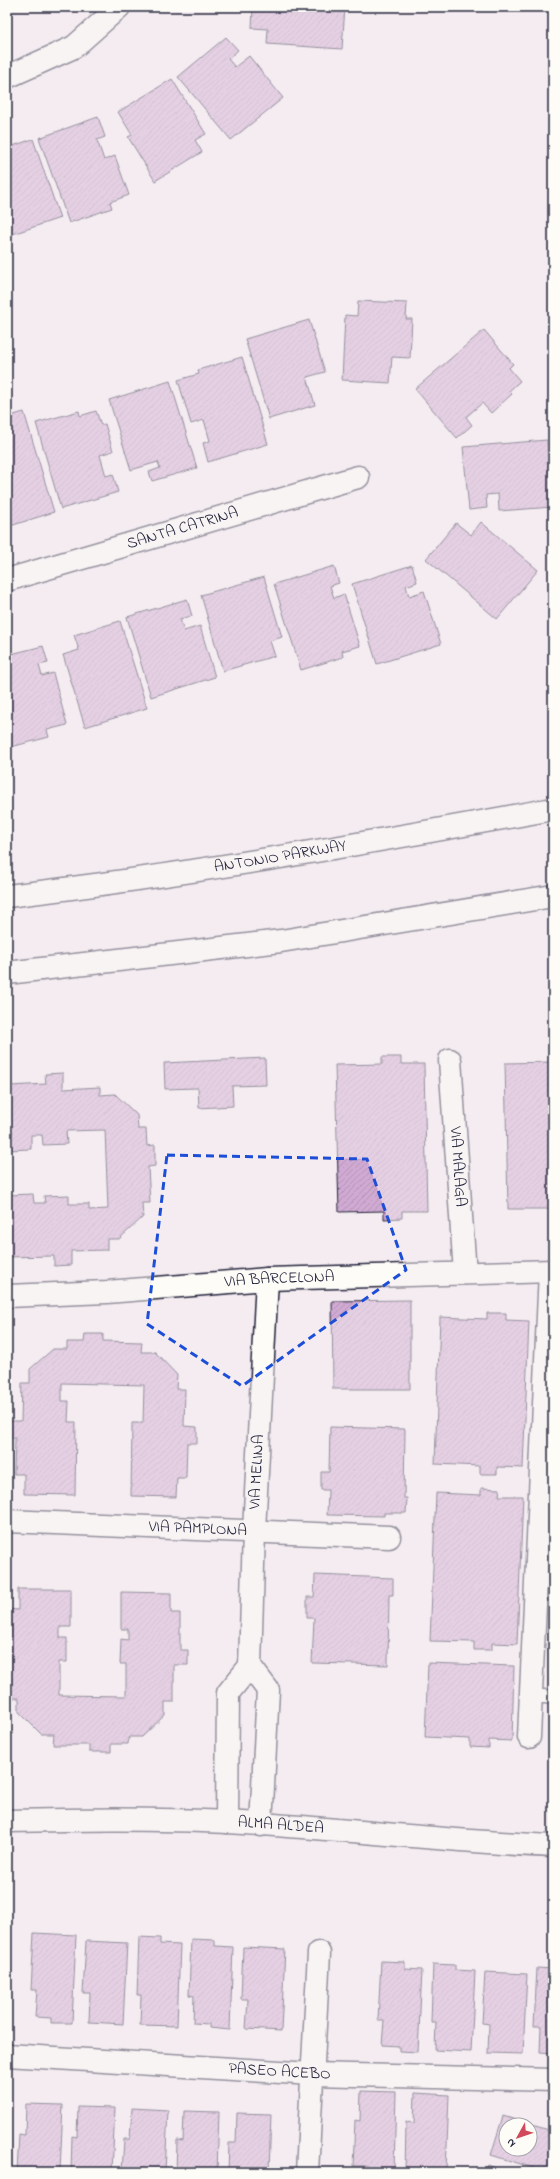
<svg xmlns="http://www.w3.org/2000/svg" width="560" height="2179" viewBox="0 0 560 2179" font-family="'Indie Flower',sans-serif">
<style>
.building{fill:url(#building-hatch);stroke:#22223b;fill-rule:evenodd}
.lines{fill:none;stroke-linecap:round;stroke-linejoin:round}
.service-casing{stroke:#22223b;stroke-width:16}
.minor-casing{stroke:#22223b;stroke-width:25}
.secondary-casing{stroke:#22223b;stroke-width:25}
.primary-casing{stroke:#22223b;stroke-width:25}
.service{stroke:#fdfcf7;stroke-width:13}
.minor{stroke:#fdfcf7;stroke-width:22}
.secondary{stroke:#fdfcf7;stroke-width:22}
.primary{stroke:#fdfcf7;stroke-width:22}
.marked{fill:none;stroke:#1d4ed8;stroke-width:3;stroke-dasharray:8 5;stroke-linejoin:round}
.labels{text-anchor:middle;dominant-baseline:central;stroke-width:4;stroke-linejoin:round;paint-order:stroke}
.street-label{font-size:16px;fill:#22223b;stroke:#fdfcf7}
</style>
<defs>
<pattern id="building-hatch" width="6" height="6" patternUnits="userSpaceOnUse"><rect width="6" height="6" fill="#d0aad2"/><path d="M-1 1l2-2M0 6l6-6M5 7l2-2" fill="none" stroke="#b292b5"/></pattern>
</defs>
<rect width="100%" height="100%" fill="#f4ecf0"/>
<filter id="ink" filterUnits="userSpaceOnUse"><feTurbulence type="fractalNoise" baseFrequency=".025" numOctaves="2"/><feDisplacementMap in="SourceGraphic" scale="8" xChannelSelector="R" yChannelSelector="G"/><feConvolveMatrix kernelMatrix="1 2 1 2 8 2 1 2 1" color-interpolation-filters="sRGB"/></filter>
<g filter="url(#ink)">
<path class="building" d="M253,7h92l-3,42 -75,-5 1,-15 -16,-1z
M226,37l12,13 -10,9 7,8 14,-11 34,42 -52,42 -53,-63z
M172,79l34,55 -11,6 7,12 -47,29 -27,-44 4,-2 -14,-23z
M98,117l7,20 -8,3 7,20 11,-4 14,39 -19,7 2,6 -43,15 -30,-85z
M33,139l27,79 -53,18v-88z
M358,301l49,2 -1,16h6l-2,39 -18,-1 -2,26 -48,-3 3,-65 12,1z
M309,320l16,52 -18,5 8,28 -46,14 -24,-80z
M484,330l29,34 -4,4 11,13 -11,10 3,3 -21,19 -9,-10 -16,14 6,8 -15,13 -42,-49z
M242,357l26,87 -60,18 -5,-19 7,-2 -6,-21 -13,4 -13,-44 21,-6 -1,-4z
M170,381l27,87 -45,13 -3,-9 11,-4 -2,-6 -27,8 -22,-70z
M79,411l1,5 16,-5 5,14 4,-1 8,27 -13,4 6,21 7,-2 5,18 -57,17 -25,-86z
M24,412l30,100 -47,15v-110z
M547,440l6,67 -54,4 -1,-17 -12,1 1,13 -18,2 -6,-63z
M481,522l57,48 -41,49 -71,-60 30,-36 15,12z
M412,565l5,17 -11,4 3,10 15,-5 17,53 -64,20 -25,-80z
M334,566l5,17 -9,3 4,12 10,-4 16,52 -18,5 1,6 -42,13 -27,-86z
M264,577l18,60 -12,4 5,15 -52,15 -22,-76z
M187,599l5,17 -12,3 4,12 16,-5 15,51 -64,20 -24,-80z
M120,621l27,87 -62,19 -22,-72 16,-5 -5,-15z
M43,646l5,17 -9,2 3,11 11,-3 14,52 -20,5 2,7 -42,11v-93z
M552,1056h1v158v-5h-45l-3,-146 47,-1z
M382,1057h19v7h23l3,147h-25v7l-18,1v-8l-45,1 -4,-147 47,-1z
M265,1058l1,27 -34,1 1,20 -34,2 -1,-20 -33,1 -1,-26z
M63,1073v16l37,-2v8l15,-1 22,21 1,14h8l1,17 8,-1v21l-7,1 2,36h-8l1,14 -24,22h-12v11l-36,1v14l-17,1v-10l-47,1v-62l26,-1 1,9h11l-1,-7 25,-1v9h20v6l19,-1 -3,-79 -39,1 1,13 -24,1 -1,-10h-11v14l-24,1v-54l4,-1 -1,-9 36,-2 -1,-10z
M410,1300v89h-77l-1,-88z
M487,1313h19v7l23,1 -6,147 -26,-1v7h-17v-8l-45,-2 5,-147 47,2z
M85,1334h18v7l39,1 -1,10h14l22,23 -1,14h9l-1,37 13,1v16h-10l-1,35h-9l-1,19 -45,-1 1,-73h11l1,-38 -82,-2v18h7l-1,21h8l-1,73 -51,-1v-20h-10l1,-36h-8v-17h14l1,-38h8v-14l23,-20h14v-7h17z
M330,1427l75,2 -1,69h3l-1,15h-22v3l-57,-1 1,-25h-7v-18h8z
M481,1488l19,1 -1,7h24l-6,148 -25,-1v7h-18v-8l-44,-1 6,-148 45,2z
M315,1575l78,3v17h-4l-1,70 -76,-2 2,-45h-7v-21h7z
M18,1589h53v38h-11v11h7v24h-8v33l67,1v-32h-6l1,-25 7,1v-11h-7v-37l50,1v20h9v37h8v15h-14v37h-9v13l-23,22h-13l-1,7h-17v8h-22v-7h-36l1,-11h-13l-22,-22v-14h-11v-89l10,1z
M428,1663l86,3 -2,75 -23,-1v8l-19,-1v-8l-45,-2z
M34,1933l42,2 -4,88h-21v-5l-16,-1 2,-27h-6z
M139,1937l21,1v6l20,1 -3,81 -37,-1 1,-30h-4z
M191,1939l24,1v6l18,1 -3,83 -21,-2v-4l-16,-1 1,-27 -5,-1z
M86,1941l41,2 -4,81 -34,-2 1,-29h-7z
M243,1947l42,2 -4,82 -35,-2 2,-30h-7z
M381,1961l24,1v7l17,1 -4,82 -19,-1v-5l-17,-1 2,-25h-6z
M433,1964l22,1v5l20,1 -4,81 -36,-2 1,-28h-5z
M537,1968l16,1v84l-13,-1 1,-26h-7z
M485,1972l42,2 -4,80 -35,-1 1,-29 -7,-1z
M361,2091l35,1 -2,80h-26v-6h-15l2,-46 5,1z
M415,2093l34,2 -3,77h-41l1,-50 8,1z
M26,2104l37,1 -3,67h-43l2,-38 6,1z
M78,2107l37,1 -3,64h-41l1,-36 5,1z
M132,2108l36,2 -3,62h-43l2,-33h6z
M184,2111l35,1 -2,60h-41l1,-32 6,1z
M237,2113l34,1 -2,58h-41l1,-29h7z
M503,2116l49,15 -2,4 3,1v36h-6l-56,-17zM506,2125h24v24h-24z
M488,2165l19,7h-22z"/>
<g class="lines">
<defs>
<path id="service" d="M531,1696l22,1"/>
<g id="minor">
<path d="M7,77l67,-30 45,-40"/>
<path id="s1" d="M7,580l351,-103"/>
<path id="s2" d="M450,1060l15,213"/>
<path id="s3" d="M7,1296l100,-4 160,-13 286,-8"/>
<path id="s4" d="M7,1521l382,16"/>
<path d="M250,1666l18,24 -7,135"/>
<path d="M529,1737l21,-466"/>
<path id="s5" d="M227,1822l1,-129 22,-27 4,-135 13,-252"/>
<path id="s6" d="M7,2055l305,19 241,6"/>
<path d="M307,2172l12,-219"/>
</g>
<g id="secondary">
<path id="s7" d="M7,1821c73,-2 147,-3 221,1 108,6 216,19 325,24"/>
</g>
<g id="primary">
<path id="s8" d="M7,896c183,-21 364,-54 546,-87"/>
<path d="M7,973l274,-32 272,-45"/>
</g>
</defs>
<use href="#service" class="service-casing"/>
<use href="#minor" class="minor-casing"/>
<use href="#secondary" class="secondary-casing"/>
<use href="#primary" class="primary-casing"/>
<use href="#service" class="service"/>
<use href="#minor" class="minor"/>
<use href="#secondary" class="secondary"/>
<use href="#primary" class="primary"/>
</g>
</g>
<path d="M0 0H560V2179H0ZM167,1155l200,4 39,111 -164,116 -95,-62z" fill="#f4ecf0" fill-opacity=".55" fill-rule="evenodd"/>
<path class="marked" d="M167,1155l200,4 39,111 -164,116 -95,-62z"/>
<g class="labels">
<g class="street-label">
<text stroke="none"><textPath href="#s1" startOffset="183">SANTA CATRINA</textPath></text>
<text stroke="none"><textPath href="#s8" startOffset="276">ANTONIO PARKWAY</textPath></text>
<text stroke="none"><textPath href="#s2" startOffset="107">VIA MALAGA</textPath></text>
<text stroke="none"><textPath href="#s3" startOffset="273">VIA BARCELONA</textPath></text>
<text stroke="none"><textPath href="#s5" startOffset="358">VIA MELINA</textPath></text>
<text stroke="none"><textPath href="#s4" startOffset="191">VIA PAMPLONA</textPath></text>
<text stroke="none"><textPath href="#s7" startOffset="274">ALMA ALDEA</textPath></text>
<text stroke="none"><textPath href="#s6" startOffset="273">PASEO ACEBO</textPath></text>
</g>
</g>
<rect width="560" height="2179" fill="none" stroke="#fdfcf7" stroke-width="24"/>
<rect x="12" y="12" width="536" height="2155" fill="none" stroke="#22223b" stroke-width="1.5" filter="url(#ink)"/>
<g transform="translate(518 2137) rotate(230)"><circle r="19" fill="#fdfcf7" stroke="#a5a5ac"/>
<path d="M0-3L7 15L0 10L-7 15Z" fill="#d1495b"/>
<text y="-6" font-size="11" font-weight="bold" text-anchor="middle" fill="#22223b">N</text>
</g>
</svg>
